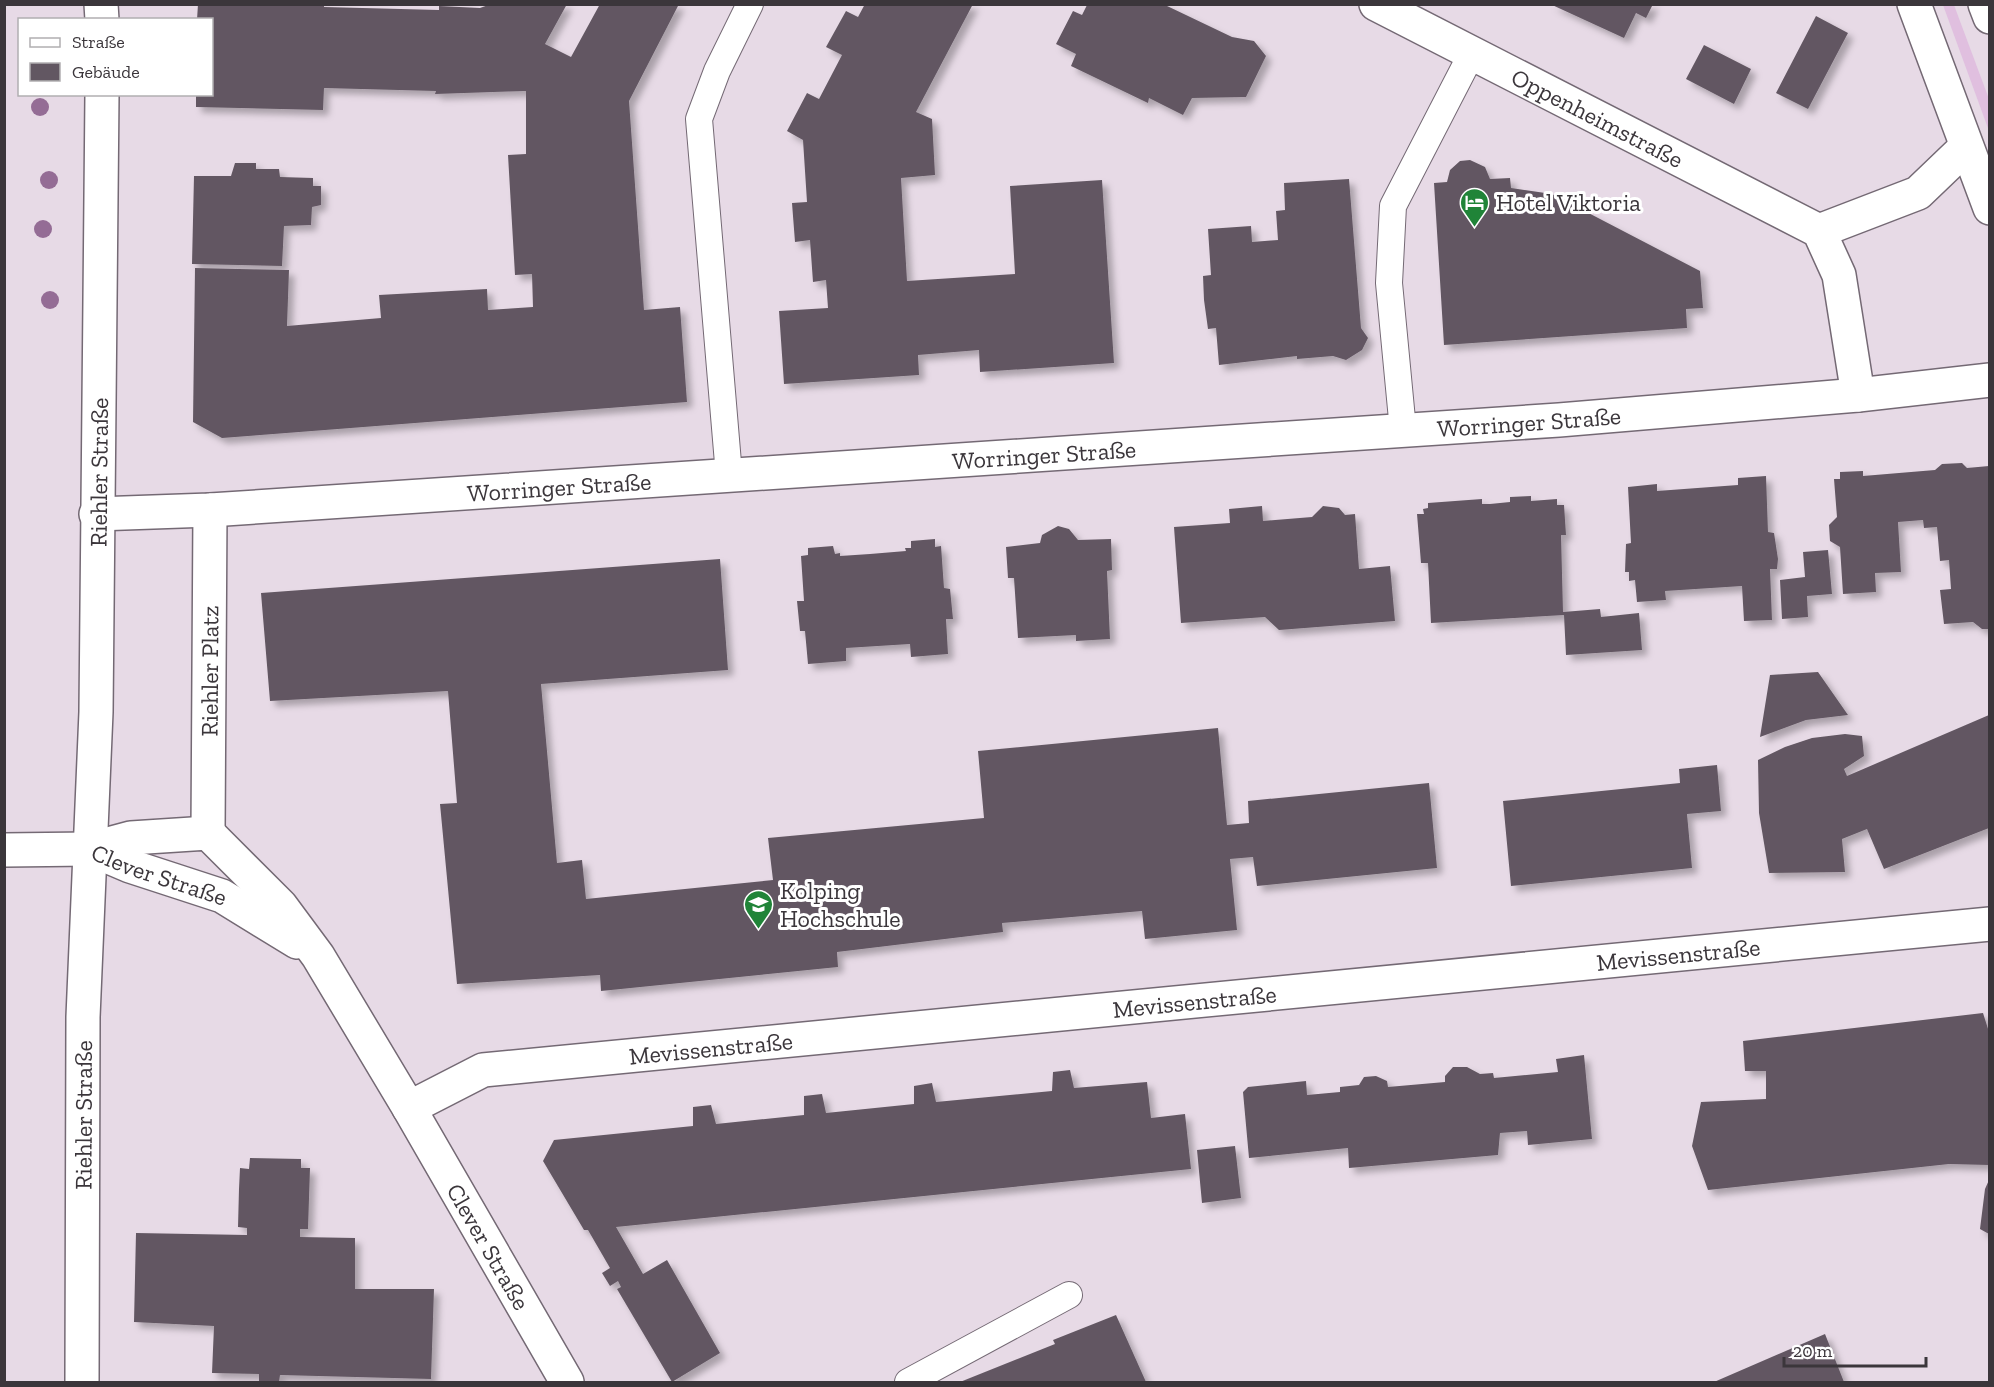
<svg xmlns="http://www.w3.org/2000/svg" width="1994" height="1387" viewBox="0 0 1994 1387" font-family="'Zilla Slab',serif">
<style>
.green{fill:#e0bfdf}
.building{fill:#625762;filter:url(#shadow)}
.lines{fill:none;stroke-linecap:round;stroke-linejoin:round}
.service-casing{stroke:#746974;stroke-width:28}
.minor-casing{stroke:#746974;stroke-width:36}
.primary-casing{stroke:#746974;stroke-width:36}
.service{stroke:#fff;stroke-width:26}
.minor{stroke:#fff;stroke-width:33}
.primary{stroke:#fff;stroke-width:33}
.tree{fill:#946c95}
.labels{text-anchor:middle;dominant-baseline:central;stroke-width:6;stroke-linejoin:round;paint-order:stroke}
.street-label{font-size:24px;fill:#3b363b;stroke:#fff}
.poi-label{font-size:24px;fill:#3b363b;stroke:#fff;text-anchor:start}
</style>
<defs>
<filter id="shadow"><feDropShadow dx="5.5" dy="5.5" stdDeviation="3" flood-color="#0004"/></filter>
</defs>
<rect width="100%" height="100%" fill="#e7dae6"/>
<path class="green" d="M1943,5h11l35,94v32z"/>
<path class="building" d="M198,4h126v3l115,3v-4l41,2 11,-4h76l-22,40 26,13 29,-53h79l-50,97 15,209 36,-3 7,95 -465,36 -29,-16 2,-154 94,2 -2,56 94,-8 -2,-23 108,-6 1,21 45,-3 -1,-33 -17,1 -7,-120 18,-1v-63l-91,3 1,-3 -112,-3 -1,22 -127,-3v-13h16v-74h-15z
M865,4h108l-57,108 16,7 3,56 -34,3 6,103 108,-7 -5,-88 92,-6 12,183 -134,9 -1,-22 -61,5 1,20 -135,9 -5,-73 49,-3 -2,-28 -13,2 -3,-42 -15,2 -3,-39 15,-1 -4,-62 -16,-9 20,-38 12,6 23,-44 -16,-8 20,-36 12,6z
M1550,4h103l-7,14 -10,-5 -12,25z
M1087,5h78l67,32 22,4 12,15 -20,41 -54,1 -9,17 -34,-17 -1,5 -77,-37 5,-12 -20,-10 17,-33 9,4z
M1816,16l32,17 -40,76 -32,-16z
M1704,45l47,24 -17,35 -48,-25z
M1470,160l15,7 5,12 20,-1 1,10 41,6 148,77 3,37 -17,1 1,19 -243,17 -10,-162 13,-1 3,-12 10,-9z
M235,163h21v6h23l1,8 33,1v8h8v19l-9,2 -1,18 -27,1 -2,40 -90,-2 2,-88h37z
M1349,179l12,149 7,10 -6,12 -16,10 -13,-4 -36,3v-3l-78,9 -3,-37 -8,1 -4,-29 -1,-24 8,-1 -3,-46 43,-3 1,16 26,-2 -2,-29 9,-1 -1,-27z
M1962,463l5,5 22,-2v163h-7l-9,-7 -29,2 -4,-34 11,-1 -2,-29 -9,1 -3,-34 -13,1 -1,-8 -25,2 3,50 -26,1 1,19 -33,2 -3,-47 -10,-6 -1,-16 8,-8 -3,-38h6v-7l23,-1v5l72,-6 7,-6z
M1766,476l2,56 6,1 4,26 -1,10h-7l2,51 -28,1 -2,-35 -77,5 1,9 -29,2 -2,-22 -6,1v-9h-4l1,-28 5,-1 -3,-56 29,-3v7l81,-6v-7z
M1531,496v5l26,-2v6h7l2,30h-5l2,77 37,-3 1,8 38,-4 3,37 -76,5 -2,-40 -133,8 -3,-60h-7l-4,-49h7l-1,-5 5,-1v-5l54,-4v5h8l20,-2v-5z
M1262,506l1,15 49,-4 11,-11 16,2 6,7 10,-1 4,55 31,-3 5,55 -116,9 -14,-13 -84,6 -7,-96 56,-4 -1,-14z
M1058,526l11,3 9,11 33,-1 1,31 -5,1 3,68 -34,2v-6l-58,3 -4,-60h-6l-2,-31 34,-4 2,-8z
M935,539v8l6,-1 3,42 6,1 3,30h-7l2,35 -37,3 -1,-13 -64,4v13l-38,3 -3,-33h-5l-3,-30h7l-3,-45 7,-1v-7l25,-2 2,8 5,-1v3l30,-2 36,-3 -1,-3h6v-7z
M1828,550l4,44 -25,2 1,21 -26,2 -2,-39 25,-3 -2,-25z
M720,559l8,111 -187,14 16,179 25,-3 4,39 187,-19 -5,-42 216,-20 -6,-67 240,-23 9,97 22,-2 -1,-22 181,-18 8,85 -180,18 -4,-29 -23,2 7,71 -92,9 -3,-28 -140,12 1,9 -166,20 1,15 -237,24 -1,-16 -143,9 -17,-180 17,-1 -9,-112 -178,10 -9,-108z
M1818,672l30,43 -42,5 -46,17 10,-62z
M1989,715v113l-105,41 -17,-40 -25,10 3,33 -76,1 -10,-60 -1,-53 27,-13 27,-9 33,-4 17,2 2,20 -20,13 3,7z
M1717,765l4,46 -34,3 5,54 -181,18 -8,-85 177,-18 -1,-14z
M1983,1013l6,19v133l-40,-1 -241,26 -16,-44 9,-44 65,-3v-28h-21l-2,-30z
M1584,1055l8,84 -64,6 -1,-14 -27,2 -2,22 -149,13 -1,-20 -99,10 -6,-66 5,-5 58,-6 1,14 33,-3v-5l19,-2 5,-8 12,-1 11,5 1,6 57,-5v-6l8,-9h14l13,7 13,-1 1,5 64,-6 -2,-13z
M1070,1070l4,18 73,-6 4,36 34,-4 6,55 -575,58 27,47 24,-14 53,93 -48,29 -55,-93 4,-2 -3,-6 -8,5 -8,-13 8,-5 -22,-38h-4l-41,-69 11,-21 139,-14v-19l18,-2 5,19 88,-9v-19l18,-2 4,19 88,-9v-18l18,-3 4,19 116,-11 1,-19z
M1235,1146l6,52 -39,5 -5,-53z
M250,1158l51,1v9h9l-2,61h-8v8l55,1v51h79l-3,90 -151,-4 -1,7h-20v-8l-47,-1 2,-47 -80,-4 2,-89 111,2v-7l-9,-1 1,-38 1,-21 9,1z
M1989,1180v54l-9,-5 5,-40z
M1116,1315l30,67h-186l95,-38 -2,-4z
M1825,1334l19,48h-130z"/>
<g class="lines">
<defs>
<path id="service" d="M1403,430l-14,-147 4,-77 79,-153
M729,475l-30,-356 18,-48 33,-67
M908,1382l161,-87"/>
<g id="minor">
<path id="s1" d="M1376,4l443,227 20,44 19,120"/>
<path d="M1819,231l99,-38 48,-46"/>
<path id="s2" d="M96,514l114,-4 1349,-90 299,-25 132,-15"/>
<path id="s3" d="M208,833l2,-323"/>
<path id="s4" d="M90,849l41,-11 77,-5 73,73 37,50 91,152 158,274"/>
<path id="s5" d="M90,849l40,17 92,30 75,46"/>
<path id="s6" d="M409,1108l74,-38 1507,-146"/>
</g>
<g id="primary">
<path d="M101,4l1,16"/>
<path d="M1914,4l76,204"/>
<path d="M1985,4l5,13"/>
<path d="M4,850l86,-1"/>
<path id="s7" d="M82,1382l1,-365 13,-305 6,-618"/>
</g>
</defs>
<use href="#service" class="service-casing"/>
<use href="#minor" class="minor-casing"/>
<use href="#primary" class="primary-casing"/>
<use href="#service" class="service"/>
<use href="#minor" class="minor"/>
<use href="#primary" class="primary"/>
</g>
<g class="tree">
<circle cx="40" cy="107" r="9"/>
<circle cx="49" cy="180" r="9"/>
<circle cx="43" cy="229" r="9"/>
<circle cx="50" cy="300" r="9"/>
</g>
<defs>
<symbol id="hotel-pin" viewBox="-11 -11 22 30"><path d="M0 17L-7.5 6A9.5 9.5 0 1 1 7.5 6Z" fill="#208438" stroke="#fff"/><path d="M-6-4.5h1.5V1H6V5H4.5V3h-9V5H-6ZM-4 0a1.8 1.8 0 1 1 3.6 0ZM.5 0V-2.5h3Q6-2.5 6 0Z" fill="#fff"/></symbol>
<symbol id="university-pin" viewBox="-11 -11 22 30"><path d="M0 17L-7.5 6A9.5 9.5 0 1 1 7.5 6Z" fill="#208438" stroke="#fff"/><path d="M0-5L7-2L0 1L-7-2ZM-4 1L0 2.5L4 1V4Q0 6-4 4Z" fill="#fff"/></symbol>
</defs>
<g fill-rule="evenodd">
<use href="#hotel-pin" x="1458" y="186" width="33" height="45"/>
<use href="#university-pin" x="742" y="888" width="33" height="45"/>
</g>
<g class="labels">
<g class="street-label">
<text stroke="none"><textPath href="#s1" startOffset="249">Oppenheimstraße</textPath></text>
<text stroke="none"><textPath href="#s2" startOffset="1436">Worringer Straße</textPath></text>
<text stroke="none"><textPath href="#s2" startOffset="950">Worringer Straße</textPath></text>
<text stroke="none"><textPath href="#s7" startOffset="910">Riehler Straße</textPath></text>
<text stroke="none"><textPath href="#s2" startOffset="464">Worringer Straße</textPath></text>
<text stroke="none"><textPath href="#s3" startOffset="162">Riehler Platz</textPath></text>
<text stroke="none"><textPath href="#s5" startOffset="74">Clever Straße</textPath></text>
<text stroke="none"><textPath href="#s6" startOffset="1284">Mevissenstraße</textPath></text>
<text stroke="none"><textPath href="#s6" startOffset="798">Mevissenstraße</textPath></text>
<text stroke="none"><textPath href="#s6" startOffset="312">Mevissenstraße</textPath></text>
<text stroke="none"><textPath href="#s7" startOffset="267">Riehler Straße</textPath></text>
<text stroke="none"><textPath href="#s4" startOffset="622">Clever Straße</textPath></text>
</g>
<g class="poi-label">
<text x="1496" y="202">Hotel Viktoria</text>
<text x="780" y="890">Kolping<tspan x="780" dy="28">Hochschule</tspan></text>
</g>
</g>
<rect width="1994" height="1387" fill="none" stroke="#3b363b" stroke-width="12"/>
<rect x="18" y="18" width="195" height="78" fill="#ffffff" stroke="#b1afb1" stroke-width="1.5"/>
<rect x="30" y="38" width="30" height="9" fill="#ffffff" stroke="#b1afb1" stroke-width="1.5"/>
<text x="72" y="48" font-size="18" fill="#3b363b">Straße</text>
<rect x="30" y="63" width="30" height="18" fill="#625762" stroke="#b1afb1" stroke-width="1.5"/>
<text x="72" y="78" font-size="18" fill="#3b363b">Gebäude</text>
<path d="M1784 1357v9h142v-9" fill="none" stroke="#3b363b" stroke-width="3"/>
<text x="1793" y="1357" font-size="18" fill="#3b363b" stroke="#ffffff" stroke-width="4.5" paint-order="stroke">20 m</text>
</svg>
